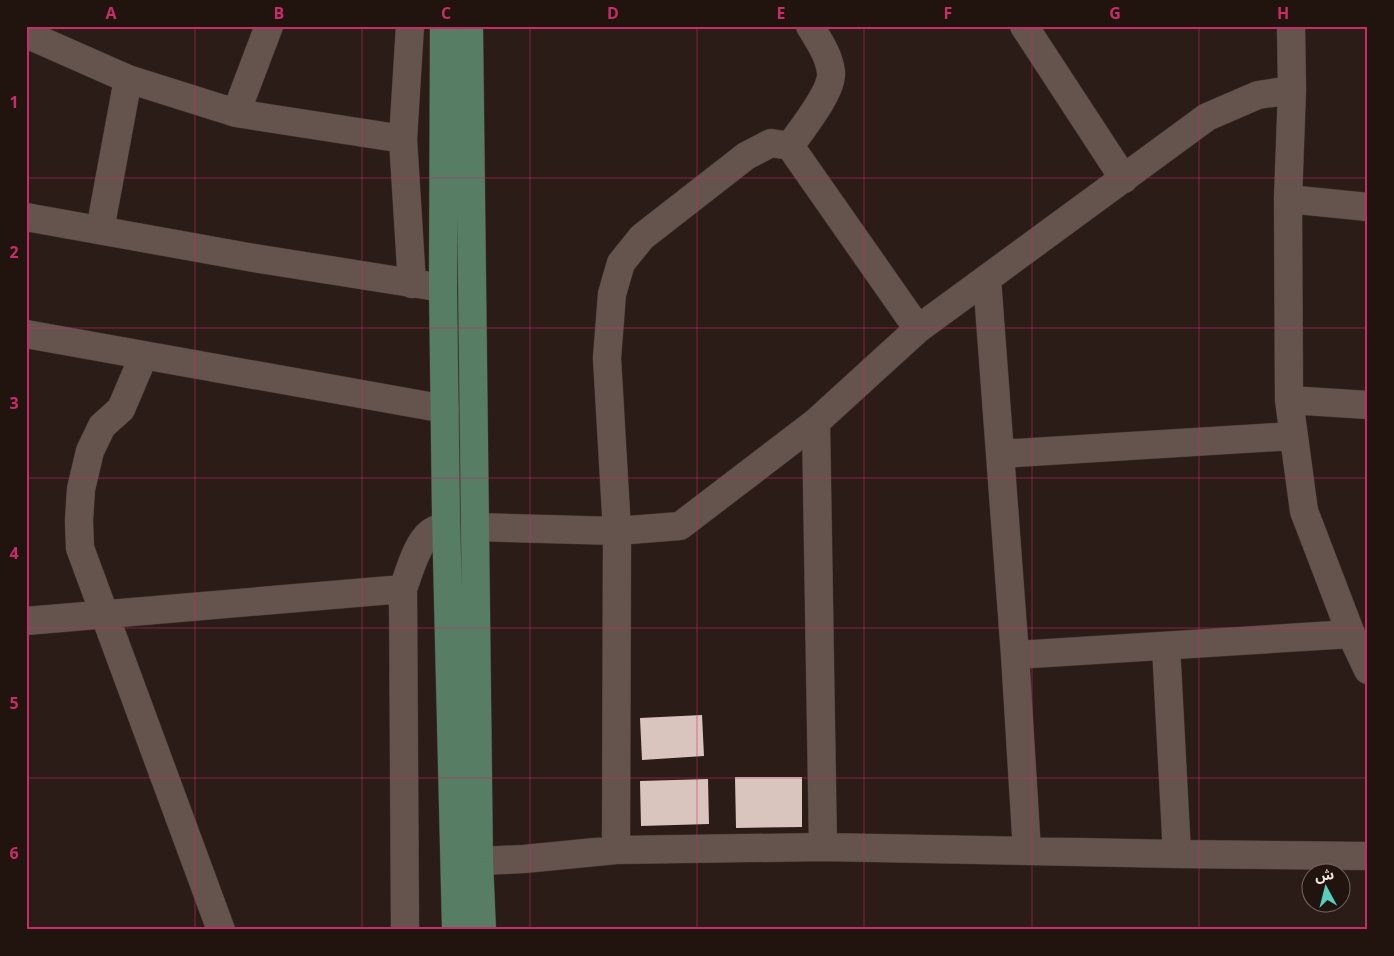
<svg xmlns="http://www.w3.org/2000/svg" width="1394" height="956" viewBox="0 0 1394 956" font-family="Georgia,'Noto Sans Arabic',serif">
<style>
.building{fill:#dac5be}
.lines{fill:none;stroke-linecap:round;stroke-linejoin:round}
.minor-casing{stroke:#433734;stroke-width:29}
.major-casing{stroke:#433734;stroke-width:29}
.minor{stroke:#65544e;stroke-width:28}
.major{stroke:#577d65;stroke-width:28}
.grid{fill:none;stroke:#c72d68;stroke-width:1;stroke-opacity:0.55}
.neatline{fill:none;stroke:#c72d68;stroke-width:2}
.grid-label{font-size:16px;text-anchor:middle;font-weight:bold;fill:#c72d68}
</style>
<rect width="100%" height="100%" fill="#2b1c17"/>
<path class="building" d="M702,715l2,41 -62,4 -2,-42z
M735,777h67v50l-66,1z
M708,779l1,45 -68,2 -1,-45z"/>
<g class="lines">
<defs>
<path id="minor" d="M410,26l-7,113 9,145
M1024,26l100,153
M1291,26l1,64 -4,109 1,201 15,111 47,123 17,36
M26,34l102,45 108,34 167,26
M236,113l33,-87
M790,146c11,-16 43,-55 41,-74 -2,-17 -12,-31 -21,-46
M1288,199l80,8
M26,217l228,41 189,30
M100,230l28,-151
M987,279l28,376 12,196
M26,334l419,75
M144,355l-23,54 -19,17 -12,25 -9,38 -2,32 1,27 141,382
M1289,400l79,5
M816,422l7,425
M1000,454l293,-18
M476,527l141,4 63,-5 136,-104 102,-93 289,-212 51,-22 34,-5
M403,589l2,341
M26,621l377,-32c6,-16 15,-52 32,-59 3,-2 8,-3 11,-4
M1166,646l11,208
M1015,655l336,-21
M616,850l207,-3 354,7 191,2
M479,861l45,-2 92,-9 1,-319 -10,-173 5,-64 9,-31 21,-26 104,-81 25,-13 19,3 128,183"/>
<path id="major" d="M444,26l-1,262 3,229 10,413
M469,26l10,835 3,69"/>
</defs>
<use href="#minor" class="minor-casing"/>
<use href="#major" class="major-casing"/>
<use href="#minor" class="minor"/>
<use href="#major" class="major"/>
</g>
<path class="grid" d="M195,26v904M362,26v904M530,26v904M697,26v904M864,26v904M1032,26v904M1199,26v904M26,178h1342M26,328h1342M26,478h1342M26,628h1342M26,778h1342"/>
<rect width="1394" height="956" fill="none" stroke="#21130e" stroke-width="55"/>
<g transform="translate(1326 888) rotate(353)"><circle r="24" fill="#21130e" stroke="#746763"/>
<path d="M0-4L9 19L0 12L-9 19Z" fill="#5acebd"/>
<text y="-8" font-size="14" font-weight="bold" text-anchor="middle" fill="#f1e6e2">ش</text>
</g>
<rect x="28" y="28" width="1338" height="900" class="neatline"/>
<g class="grid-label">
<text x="111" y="19">A</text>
<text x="279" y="19">B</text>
<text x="446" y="19">C</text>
<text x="613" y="19">D</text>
<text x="781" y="19">E</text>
<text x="948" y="19">F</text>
<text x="1115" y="19">G</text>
<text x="1283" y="19">H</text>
<text x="14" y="108">1</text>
<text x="14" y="258">2</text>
<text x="14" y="409">3</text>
<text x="14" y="559">4</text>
<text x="14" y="709">5</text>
<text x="14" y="859">6</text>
</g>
</svg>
